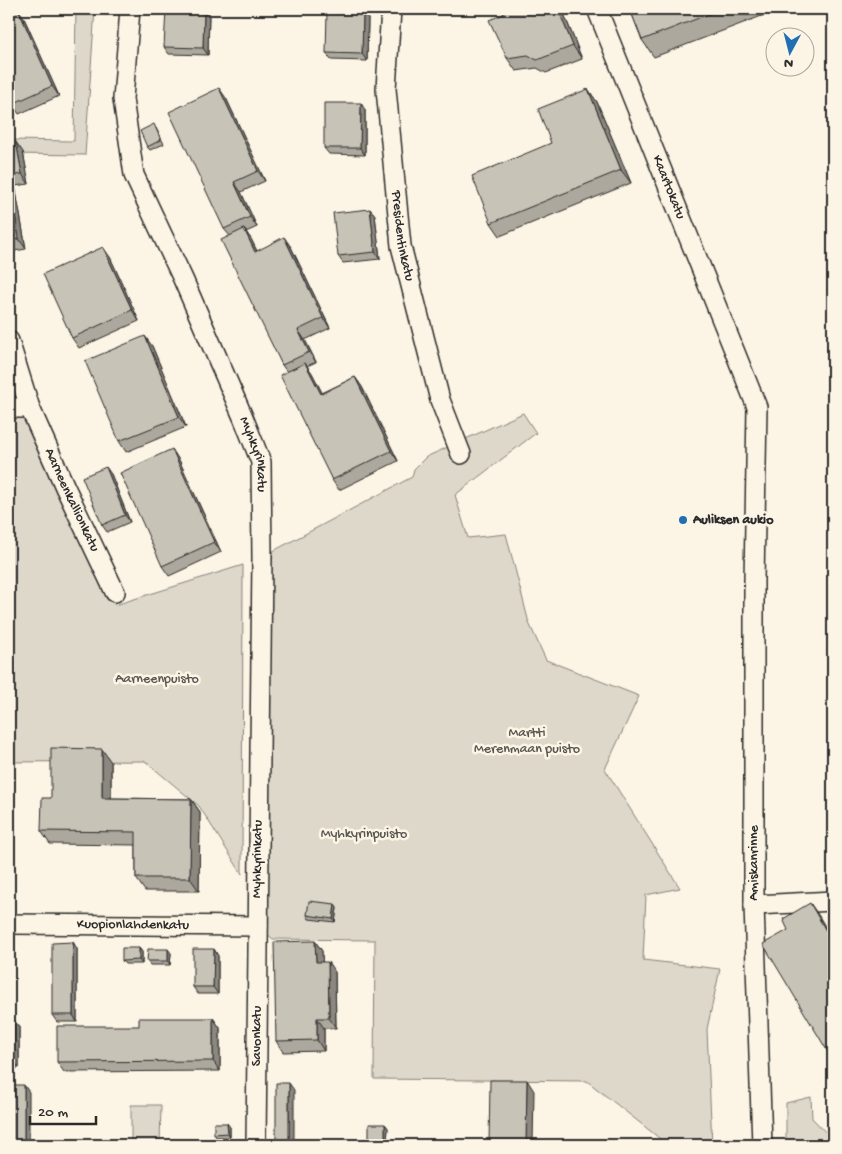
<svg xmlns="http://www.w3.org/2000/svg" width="842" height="1154" viewBox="0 0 842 1154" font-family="'Gochi Hand',sans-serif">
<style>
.green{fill:#ded8ca;stroke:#84827a}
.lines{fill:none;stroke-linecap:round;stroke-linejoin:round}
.minor-casing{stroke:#2b2b2b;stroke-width:22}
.minor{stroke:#fcf5e5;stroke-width:19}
.wall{fill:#aca89d;stroke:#2b2b2b}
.shaded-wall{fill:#8c8880;stroke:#2b2b2b}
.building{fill:#c8c3b7;stroke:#2b2b2b}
.poi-dot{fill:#1f6fb2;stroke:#fcf5e5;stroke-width:2}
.labels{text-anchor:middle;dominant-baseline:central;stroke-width:5;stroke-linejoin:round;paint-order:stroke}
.street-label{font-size:14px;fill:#2b2b2b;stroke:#fcf5e5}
.poi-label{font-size:14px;font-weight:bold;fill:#2b2b2b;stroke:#fcf5e5;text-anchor:start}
.park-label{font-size:14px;fill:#585653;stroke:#fcf5e5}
</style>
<rect width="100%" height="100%" fill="#fcf5e5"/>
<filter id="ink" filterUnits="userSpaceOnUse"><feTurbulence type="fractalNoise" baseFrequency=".02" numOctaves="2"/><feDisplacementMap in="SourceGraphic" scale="10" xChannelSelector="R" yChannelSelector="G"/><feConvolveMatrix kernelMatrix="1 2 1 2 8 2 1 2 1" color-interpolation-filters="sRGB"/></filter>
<g filter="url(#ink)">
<path class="green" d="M76,9h19l-10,146 -76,-1v-14l65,1z
M9,408h21l35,79 -3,18 53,100 128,-40 -1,309 -43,-68 -54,-45 -136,1z
M523,413l13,20 -81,62 13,43 38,-4 23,89 17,37 93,36 -34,73 75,119 -34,7 -3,65 77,9 -13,60 5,116h-44l-81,-64 -213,-2 1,-139 -102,-1 -15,-13 4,-369 150,-80 2,-8 12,-12z
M811,1097l1,21 21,22v5h-47v-42z
M131,1105h30l-1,40h-29z"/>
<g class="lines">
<defs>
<g id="minor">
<path id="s1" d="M130,9l-7,90 11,76 49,104 60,138 18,45 1,95 -6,588"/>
<path id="s2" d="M391,9l-5,80 15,157 39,154 21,54"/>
<path id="s3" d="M597,9l160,398 -3,174v324l8,240"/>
<path d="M9,341l21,67"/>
<path id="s4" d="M9,408h21l35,79 50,105"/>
<path d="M754,905l79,-4"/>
<path id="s5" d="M9,924l249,2"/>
</g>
</defs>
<use href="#minor" class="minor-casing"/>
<use href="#minor" class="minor"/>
</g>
<path class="wall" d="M502,9h60l20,50 -36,14 -9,-5 -21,3 -9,-13 -3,-44z
M630,9h150l-126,48 -12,-17z
M209,12l-1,43 -39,-1 -5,-7z
M363,12l5,7 -1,42 -36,-1 -5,-7z
M23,16l36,80 -40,18 -7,-10z
M588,89l9,13 34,81 -131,53 -9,-13 60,-80z
M226,98l39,83 -24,11 16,35 -11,5 5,7 6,12 34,-4 39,81 -25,12 11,22 -9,4 5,7 10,20 33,-16 7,10 36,74 -59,29 -7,-10 -45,-108 -5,-7 -52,-129 -6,-7z
M365,110v45l-36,-1 -5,-6z
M156,128l8,16 -14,6 -3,-3z
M9,143l14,9 6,32 -14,2 11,63 -17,3z
M370,209l5,6 5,44 -37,4 -5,-7z
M110,257l29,64 -60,27 -7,-10z
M152,346l34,81 -60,25 -7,-11z
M179,460l42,92 -52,24 -7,-10z
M111,474l19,48 -23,10 -5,-7z
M111,762v36l80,1 9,13 -1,79h-54l-9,-13v-33l-86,-1 -9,-13 10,-33z
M337,908l-2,14 -26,-3 -2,-4z
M315,941l7,10v11l13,10 1,56h-12v23l-41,1 -7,-11z
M73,942l4,7v73h-20l-5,-7z
M139,948l3,4v12h-17l-3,-3z
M214,949l4,7v38h-20l-5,-7z
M171,953l-1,12h-20l-3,-4z
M9,1017l10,10v41h-10z
M213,1018l7,10v43l-156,1 -7,-10 82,-36z
M385,1124l3,4 -1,14h-15l-3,-3z
M230,1127v10h-14l-2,-3z"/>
<path class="shaded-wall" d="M18,9l5,7 36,80 -7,-10z
M204,9h2l3,3 -1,43 -5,-7z
M558,9h4l20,50 -9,-13z
M363,12l5,7 -1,42 -5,-7z
M219,88l7,10 39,83 -7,-10z
M588,89l9,13 34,81 -10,-13z
M361,103l4,7v45l-5,-7z
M16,142l7,10 6,32 -7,-10z
M9,177l6,9 11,63 -7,-10z
M234,182l7,10 16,35 -7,-10z
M370,209l5,6 5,44 -5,-7z
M244,229l7,10 11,23 -7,-10z
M284,237l7,10 39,81 -7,-10z
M103,247l7,10 29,64 -7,-11z
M298,330l7,10 11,22 -7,-10z
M145,336l7,10 34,81 -7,-10z
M305,363l7,10 16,31 -7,-10z
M355,377l7,10 36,74 -7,-10z
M172,449l7,11 42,92 -7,-10z
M106,467l5,7 19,48 -5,-7z
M102,749l9,13v49l-9,-13z
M191,799l9,13 -1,79 -9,-13z
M810,903l9,13 14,24v3z
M335,904l2,4 -2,14 -2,-3z
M315,941l7,10 1,21 -7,-10z
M73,942l4,7v73l-4,-7z
M139,948l3,4v12l-3,-4z
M168,949l3,4 -1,12 -2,-4z
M214,949l4,7v38l-5,-7z
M328,962l7,10 1,56 -7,-10z
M12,1017l7,10v41l-7,-10z
M213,1018l7,10v43l-7,-10z
M317,1018l7,10v23l-7,-11z
M527,1080l7,11 -1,54h-7z
M289,1083l5,7v55h-5z
M24,1085l5,7v53h-5z
M227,1123l3,4v10l-2,-4z
M385,1124l3,4 -1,14 -2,-3z"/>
<path class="building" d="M11,9h7l34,77 -40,18 -3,-7v-87z
M166,9h38l-1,39 -39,-1z
M502,9h56l15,37 -36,14 -9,-5 -21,3 -18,-38 15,-6z
M630,9h92l-80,31z
M327,11l36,1 -1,42 -36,-1z
M219,88l39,83 -24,11 16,35 -26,12 -55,-117z
M588,89l33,81 -130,53 -19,-47 79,-33 -13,-34z
M324,103h37l-1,45h-36z
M154,124l7,16 -14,7 -7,-16z
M16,142l6,32 -13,2v-33z
M9,180l10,59 -10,2z
M370,209l5,43 -37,4 -5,-43z
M244,229l11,23 29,-15 39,81 -25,12 11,22 -27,13 -61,-125z
M103,247l29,63 -60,28 -29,-64z
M145,336l34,81 -60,24 -34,-80z
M305,363l16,31 34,-17 36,74 -59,29 -52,-105z
M172,449l42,93 -52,24 -42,-93z
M106,467l19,48 -23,10 -20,-48z
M51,748l51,1v49l89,1 -1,79h-54v-46l-95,-1 1,-33h9z
M309,901l26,3 -2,15 -26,-4z
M810,903l23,40v112l-2,2 -68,-113 25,-14 -5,-11z
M315,941l1,21h12l1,56h-12v22l-41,1 -2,-99z
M73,942v73h-21v-72z
M122,948h17v12l-17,1z
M148,949h20v12h-21z
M193,949h21l-1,38h-20z
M9,1017h3v41h-3z
M139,1018h74v43l-156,1v-36h82z
M490,1080h37l-1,65h-37z
M276,1083h13v62h-13z
M10,1085h14v60h-14z
M214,1123h13l1,10 -14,1z
M369,1124h16v15h-16z"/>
</g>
<circle class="poi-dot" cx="683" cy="520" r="5"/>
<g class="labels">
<g class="street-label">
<text stroke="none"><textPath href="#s3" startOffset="192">Kaartokatu</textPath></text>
<text stroke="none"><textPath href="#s2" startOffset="228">Presidentinkatu</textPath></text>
<text stroke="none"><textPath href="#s1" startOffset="472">Myhkyrinkatu</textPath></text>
<text stroke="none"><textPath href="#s4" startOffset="122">Aarneenkallionkatu</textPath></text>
<text transform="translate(258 859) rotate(-89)">Myhkyrinkatu</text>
<text transform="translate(754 863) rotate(-90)">Amiskanrinne</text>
<text stroke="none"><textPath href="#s5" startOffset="124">Kuopionlahdenkatu</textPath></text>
<text transform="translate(257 1036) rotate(-90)">Savonkatu</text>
</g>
<g class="poi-label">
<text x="693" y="520">Auliksen aukio</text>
</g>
<g class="park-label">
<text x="157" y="679">Aarneenpuisto</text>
<text x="527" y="733">Martti<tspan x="527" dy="16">Merenmaan puisto</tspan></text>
<text x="364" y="834">Myhkyrinpuisto</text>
</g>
</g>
<rect width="842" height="1154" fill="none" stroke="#fcf5e5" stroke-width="30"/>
<rect x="15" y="15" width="812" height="1124" fill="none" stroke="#2b2b2b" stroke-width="2" filter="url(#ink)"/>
<g transform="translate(790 52) rotate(187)"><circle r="24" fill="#fcf5e5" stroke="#a8a49b"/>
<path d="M0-4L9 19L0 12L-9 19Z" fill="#1f6fb2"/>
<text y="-8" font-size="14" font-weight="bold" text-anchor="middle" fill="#2b2b2b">N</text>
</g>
<path d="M30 1116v8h66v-8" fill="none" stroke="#2b2b2b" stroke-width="2.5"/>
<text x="38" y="1116" font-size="15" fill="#2b2b2b" stroke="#fcf5e5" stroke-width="4" paint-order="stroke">20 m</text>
</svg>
